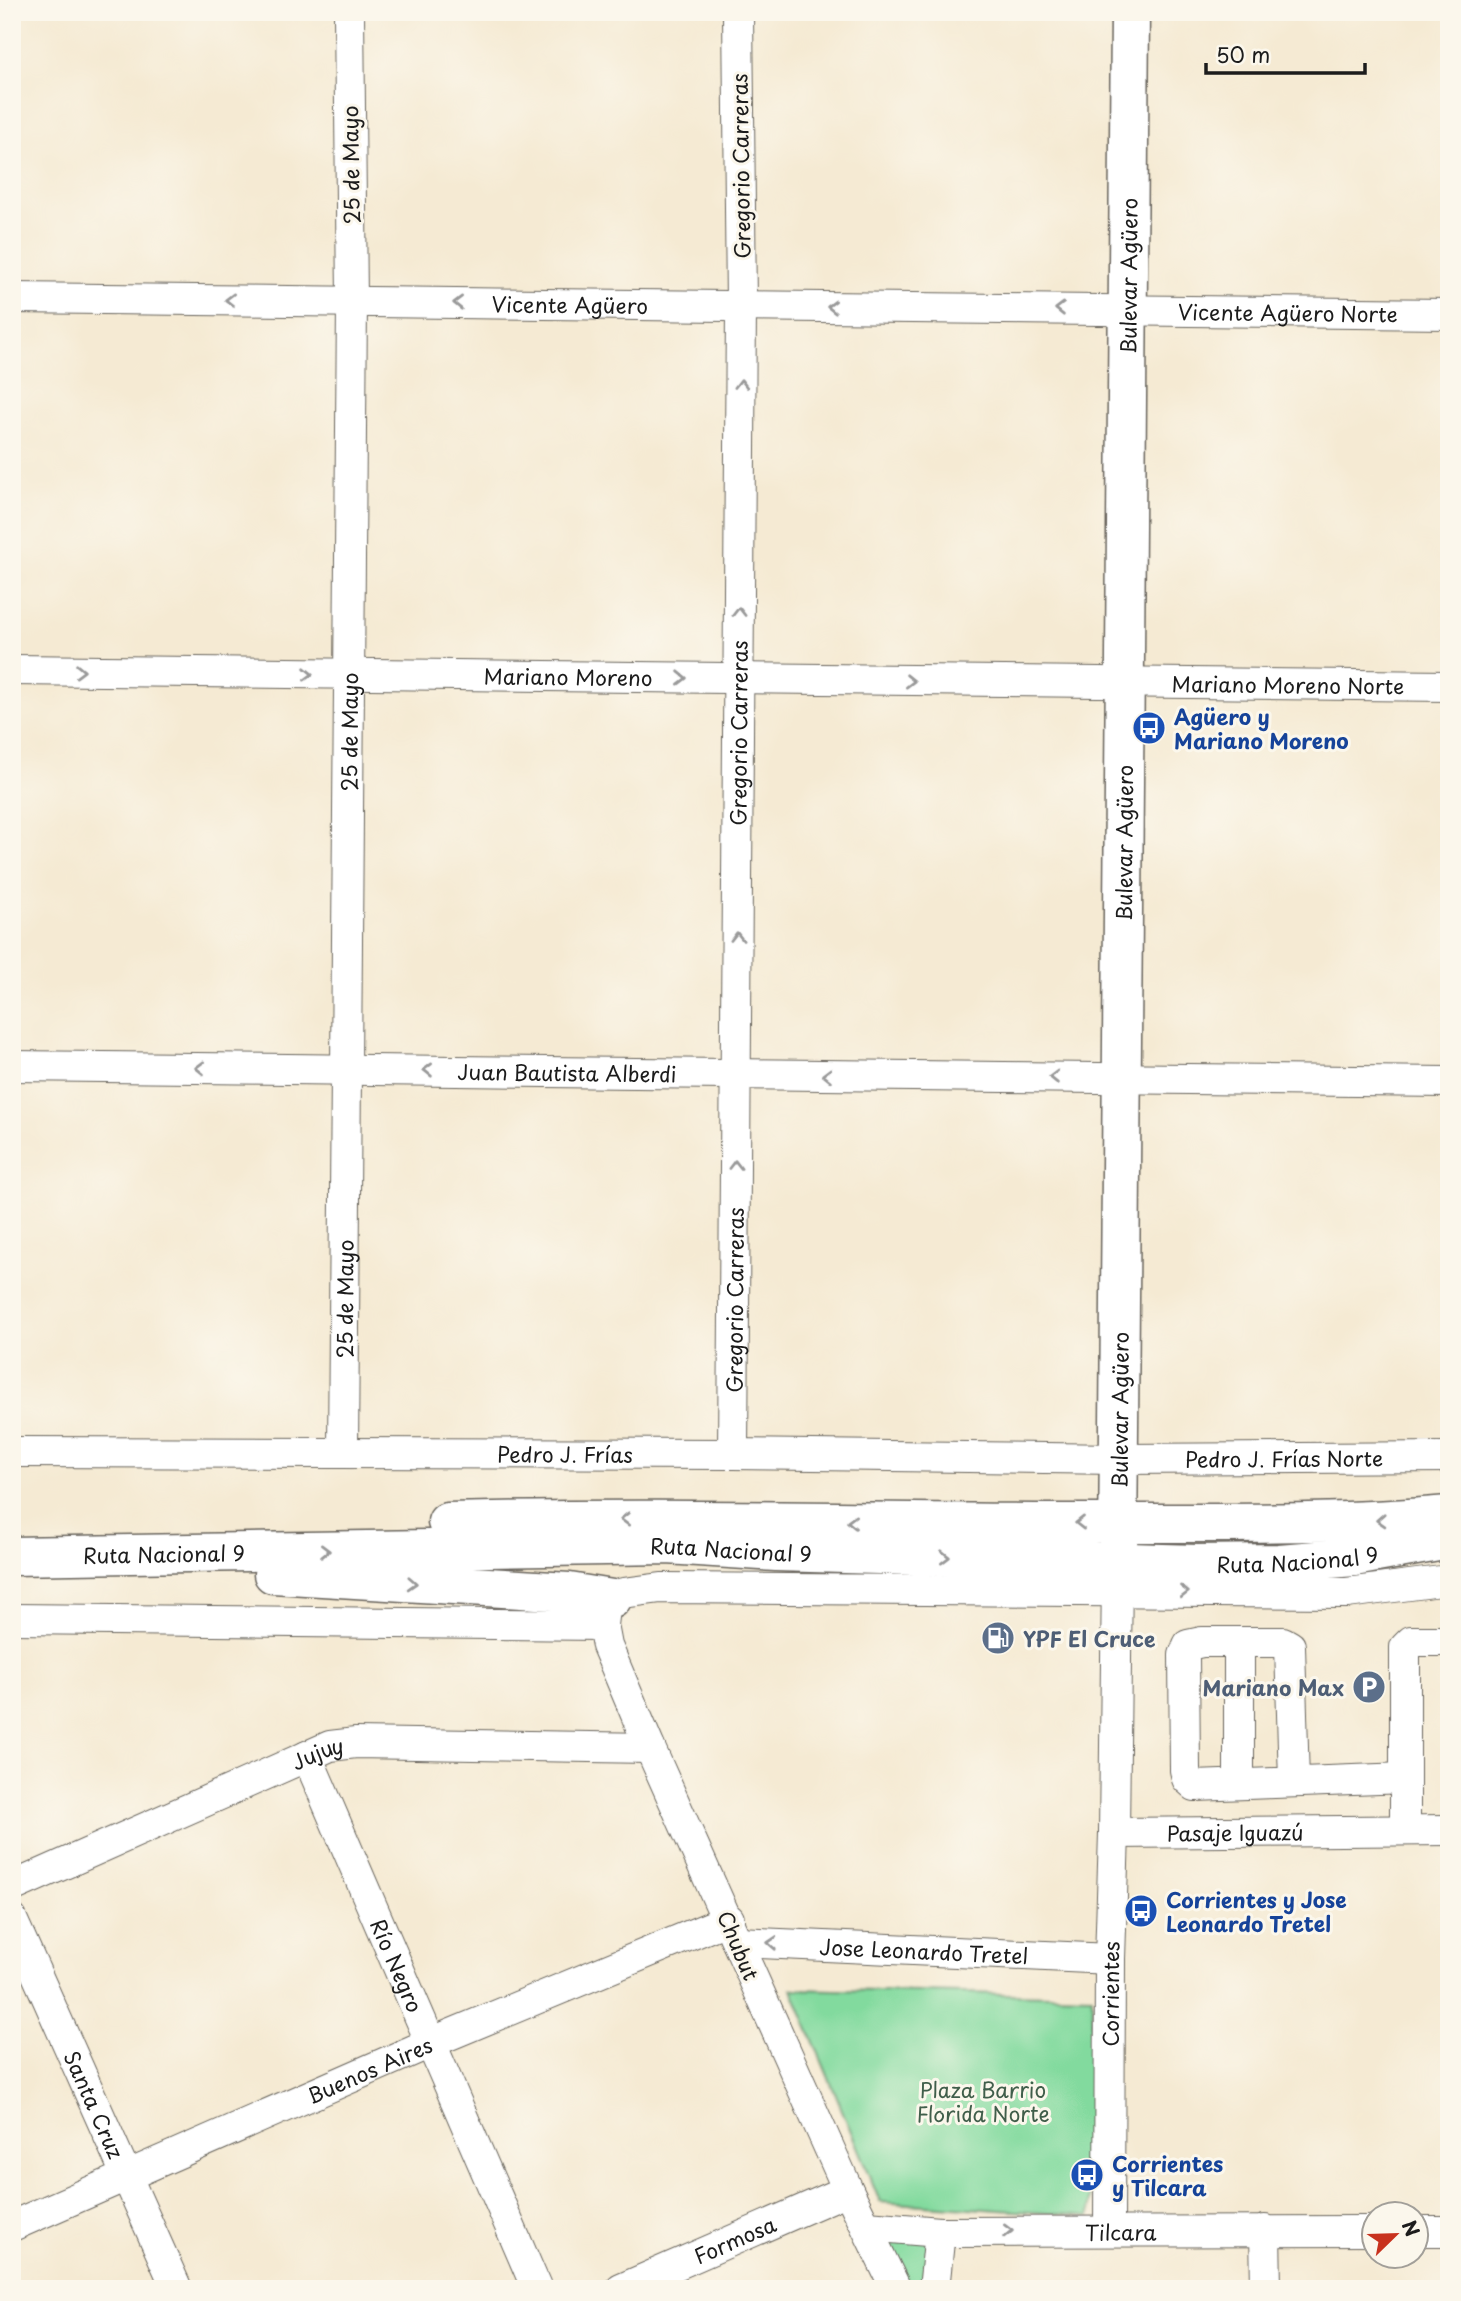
<svg xmlns="http://www.w3.org/2000/svg" width="1461" height="2301" viewBox="0 0 1461 2301" font-family="'Playpen Sans',sans-serif">
<style>
.green{fill:#82da9e;stroke:#4f7b5d;stroke-width:2}
.lines{fill:none;stroke-linecap:round;stroke-linejoin:round}
.minor-casing{stroke:#68645c;stroke-width:32}
.major-casing{stroke:#68645c;stroke-width:41}
.highway-casing{stroke:#68645c;stroke-width:41}
.minor{stroke:#fff;stroke-width:30}
.major{stroke:#fff;stroke-width:38}
.highway{stroke:#fff;stroke-width:38}
.oneway{stroke:#999}
.labels{text-anchor:middle;dominant-baseline:central;stroke-width:6;stroke-linejoin:round;paint-order:stroke}
.street-label{font-size:21px;fill:#1c1c1c;stroke:#fbf7ec}
.transit-label{font-size:21px;font-weight:bold;fill:#164399;stroke:#fbf7ec;text-anchor:start}
.service-label{font-size:21px;font-weight:bold;fill:#4e5e75;stroke:#fbf7ec;text-anchor:start}
.park-label{font-size:21px;fill:#405e4a;stroke:#fbf7ec}
</style>
<rect width="100%" height="100%" fill="#fbf7ec"/>
<filter id="ink" filterUnits="userSpaceOnUse"><feTurbulence type="fractalNoise" baseFrequency=".0143" numOctaves="2"/><feDisplacementMap in="SourceGraphic" scale="14" xChannelSelector="R" yChannelSelector="G"/><feConvolveMatrix kernelMatrix="1 2 1 2 8 2 1 2 1" color-interpolation-filters="sRGB"/></filter>
<filter id="wash" filterUnits="userSpaceOnUse"><feTurbulence type="fractalNoise" baseFrequency=".00686" numOctaves="4" result="noise"/><feDisplacementMap in="SourceGraphic" scale="28" xChannelSelector="R" yChannelSelector="G"/><feGaussianBlur stdDeviation="1.57" result="paint"/><feColorMatrix in="noise" values="0 0 0 0 0 0 0 0 0 0 0 0 0 0 0 0 0 1.4 0 .05"/><feComposite in="paint" operator="in"/></filter>
<g filter="url(#wash)">
<rect width="100%" height="100%" fill="#f5ead3"/>
<path class="green" d="M792,1989l300,7 -2,220 -210,-14z
M872,2229l63,6 -4,54h-31z"/>
</g>
<g filter="url(#ink)">
<g class="lines">
<defs>
<g id="minor">
<path id="s1" d="M12,298l1437,16"/>
<path id="s2" d="M12,670l1437,16"/>
<path id="s3" d="M12,1066l1437,16"/>
<path id="s4" d="M12,1452l721,2 386,5 330,-2"/>
<path id="s5" d="M343,1453l9,-1152 -3,-289"/>
<path id="s6" d="M733,1454l8,-1148 -3,-294"/>
<path d="M12,1619l591,6"/>
<path id="s7" d="M307,1756l230,533"/>
<path d="M1294,1782l-4,-136 -7,-4h-81l-14,3 -4,10 1,115 2,9 8,7 210,-8"/>
<path d="M1239,1784v-142"/>
<path d="M1405,1830v-183l6,-6h38"/>
<path id="s8" d="M1114,1833l335,-3"/>
<path id="s9" d="M12,1887l318,-141 26,-3 294,5"/>
<path id="s10" d="M12,1919l165,370"/>
<path id="s11" d="M737,1942l373,17"/>
<path id="s12" d="M12,2226l418,-183 299,-124"/>
<path id="s13" d="M867,2226l73,6 434,-1"/>
<path id="s14" d="M1109,2230l1,-271 4,-126 3,-260"/>
<path d="M1265,2230l1,59"/>
<path d="M1416,2231h33"/>
<path id="s15" d="M621,2289l227,-99"/>
<path d="M896,2289l-48,-99 -198,-442 -43,-102 -4,-21 2,-16 7,-10 11,-6 38,-5 686,5 102,-13"/>
<path d="M934,2289l6,-57"/>
</g>
<g id="major">
<path id="s16" d="M1118,1557l12,-1545"/>
</g>
<g id="highway">
<path d="M447,1522c231,-6 463,2 694,1 103,0 206,1 308,-8"/>
<path id="s17" d="M12,1556l655,-11 109,7 421,12 82,-1 75,-6 95,-17"/>
<path d="M273,1574l296,18 43,7"/>
</g>
</defs>
<use href="#minor" class="minor-casing"/>
<use href="#major" class="major-casing"/>
<use href="#highway" class="highway-casing"/>
<use href="#minor" class="minor"/>
<use href="#major" class="major"/>
<use href="#highway" class="highway"/>
</g>
<defs><path id="oneway-chevron" d="M-2-3.5L2.5 0L-2 3.5" fill="none" stroke-width="1.6" stroke-linecap="round" stroke-linejoin="round" transform="scale(1.75)"/></defs>
<g class="oneway">
<use href="#oneway-chevron" transform="translate(230 300) rotate(-179)"/>
<use href="#oneway-chevron" transform="translate(458 303) rotate(-179)"/>
<use href="#oneway-chevron" transform="translate(832 307) rotate(-179)"/>
<use href="#oneway-chevron" transform="translate(1060 309) rotate(-179)"/>
<use href="#oneway-chevron" transform="translate(741 384) rotate(-90)"/>
<use href="#oneway-chevron" transform="translate(739 612) rotate(-90)"/>
<use href="#oneway-chevron" transform="translate(80 671) rotate(1)"/>
<use href="#oneway-chevron" transform="translate(308 674) rotate(1)"/>
<use href="#oneway-chevron" transform="translate(682 678) rotate(1)"/>
<use href="#oneway-chevron" transform="translate(910 681) rotate(1)"/>
<use href="#oneway-chevron" transform="translate(737 937) rotate(-90)"/>
<use href="#oneway-chevron" transform="translate(200 1068) rotate(-179)"/>
<use href="#oneway-chevron" transform="translate(428 1070) rotate(-179)"/>
<use href="#oneway-chevron" transform="translate(827 1075) rotate(-179)"/>
<use href="#oneway-chevron" transform="translate(1054 1077) rotate(-179)"/>
<use href="#oneway-chevron" transform="translate(735 1165) rotate(-90)"/>
<use href="#oneway-chevron" transform="translate(625 1519) rotate(179)"/>
<use href="#oneway-chevron" transform="translate(1381 1520) rotate(177)"/>
<use href="#oneway-chevron" transform="translate(852 1522) rotate(-179)"/>
<use href="#oneway-chevron" transform="translate(1080 1523) rotate(180)"/>
<use href="#oneway-chevron" transform="translate(325 1551) rotate(-1)"/>
<use href="#oneway-chevron" transform="translate(945 1557) rotate(1)"/>
<use href="#oneway-chevron" transform="translate(412 1583) rotate(3)"/>
<use href="#oneway-chevron" transform="translate(1184 1592)"/>
<use href="#oneway-chevron" transform="translate(772 1943) rotate(-177)"/>
<use href="#oneway-chevron" transform="translate(1008 2231) rotate(-1)"/>
</g>
</g>
<defs>
<symbol id="bus-disc" viewBox="-11 -11 22 22"><circle r="9.5" fill="#1a4fb4" stroke="#fbf7ec"/><path d="M-5-6H5V4H4V6H2V4H-2V6H-4V4H-5ZM-3.5-4V0h7V-4ZM-3.5 1.2v1.5H-2V1.2ZM2 1.2v1.5H3.5V1.2Z" fill="#fff"/></symbol>
<symbol id="fuel-disc" viewBox="-11 -11 22 22"><circle r="9.5" fill="#5c6f8a" stroke="#fbf7ec"/><path d="M-5.5-6h7V0h2V4h1.3V-2.5L3-4.5l.8-.8L6-3V5H2.5V1h-1V6h-7ZM-4.2-4.7v3.2H.2V-4.7Z" fill="#fff"/></symbol>
<symbol id="parking-disc" viewBox="-11 -11 22 22"><circle r="9.5" fill="#5c6f8a" stroke="#fbf7ec"/><path d="M-3.5-5.5H1a3.5 3.5 0 0 1 0 7H-1V5.5H-3.5ZM-1-3.4V-.6H.8a1.4 1.4 0 0 0 0-2.8Z" fill="#fff"/></symbol>
</defs>
<g fill-rule="evenodd">
<use href="#bus-disc" x="1130" y="709" width="38" height="38"/>
<use href="#fuel-disc" x="979" y="1619" width="38" height="38"/>
<use href="#parking-disc" x="1350" y="1668" width="38" height="38"/>
<use href="#bus-disc" x="1122" y="1892" width="38" height="38"/>
<use href="#bus-disc" x="1068" y="2156" width="38" height="38"/>
</g>
<g class="labels">
<g class="street-label">
<text transform="translate(350 165) rotate(-91)">25 de Mayo</text>
<text transform="translate(740 166) rotate(-91)">Gregorio Carreras</text>
<text stroke="none"><textPath href="#s16" startOffset="1281">Bulevar Agüero</textPath></text>
<text stroke="none"><textPath href="#s1" startOffset="558">Vicente Agüero</textPath></text>
<text stroke="none"><textPath href="#s1" startOffset="1276">Vicente Agüero Norte</textPath></text>
<text stroke="none"><textPath href="#s2" startOffset="556">Mariano Moreno</textPath></text>
<text stroke="none"><textPath href="#s2" startOffset="1276">Mariano Moreno Norte</textPath></text>
<text stroke="none"><textPath href="#s5" startOffset="721">25 de Mayo</textPath></text>
<text stroke="none"><textPath href="#s6" startOffset="721">Gregorio Carreras</textPath></text>
<text stroke="none"><textPath href="#s16" startOffset="714">Bulevar Agüero</textPath></text>
<text stroke="none"><textPath href="#s3" startOffset="555">Juan Bautista Alberdi</textPath></text>
<text stroke="none"><textPath href="#s5" startOffset="154">25 de Mayo</textPath></text>
<text stroke="none"><textPath href="#s6" startOffset="154">Gregorio Carreras</textPath></text>
<text stroke="none"><textPath href="#s16" startOffset="147">Bulevar Agüero</textPath></text>
<text stroke="none"><textPath href="#s4" startOffset="553">Pedro J. Frías</textPath></text>
<text stroke="none"><textPath href="#s4" startOffset="1272">Pedro J. Frías Norte</textPath></text>
<text stroke="none"><textPath href="#s17" startOffset="719">Ruta Nacional 9</textPath></text>
<text stroke="none"><textPath href="#s17" startOffset="152">Ruta Nacional 9</textPath></text>
<text stroke="none"><textPath href="#s17" startOffset="1286">Ruta Nacional 9</textPath></text>
<text stroke="none"><textPath href="#s9" startOffset="334">Jujuy</textPath></text>
<text stroke="none"><textPath href="#s8" startOffset="121">Pasaje Iguazú</textPath></text>
<text transform="translate(739 1945) rotate(67)">Chubut</text>
<text stroke="none"><textPath href="#s11" startOffset="187">Jose Leonardo Tretel</textPath></text>
<text stroke="none"><textPath href="#s7" startOffset="228">Río Negro</textPath></text>
<text stroke="none"><textPath href="#s14" startOffset="236">Corrientes</textPath></text>
<text stroke="none"><textPath href="#s12" startOffset="390">Buenos Aires</textPath></text>
<text stroke="none"><textPath href="#s10" startOffset="203">Santa Cruz</textPath></text>
<text stroke="none"><textPath href="#s13" startOffset="254">Tilcara</textPath></text>
<text stroke="none"><textPath href="#s15" startOffset="124">Formosa</textPath></text>
</g>
<g class="transit-label">
<text x="1174" y="716">Agüero y<tspan x="1174" dy="24">Mariano Moreno</tspan></text>
<text x="1166" y="1899">Corrientes y Jose<tspan x="1166" dy="24">Leonardo Tretel</tspan></text>
<text x="1112" y="2163">Corrientes<tspan x="1112" dy="24">y Tilcara</tspan></text>
</g>
<g class="service-label">
<text x="1023" y="1638">YPF El Cruce</text>
<text x="1344" y="1687" text-anchor="end">Mariano Max</text>
</g>
<g class="park-label">
<text x="983" y="2089">Plaza Barrio<tspan x="983" dy="24">Florida Norte</tspan></text>
</g>
</g>
<rect width="1461" height="2301" fill="none" stroke="#fbf7ec" stroke-width="42"/>
<g transform="translate(1395 2235) rotate(67)"><circle r="33" fill="#fbf7ec" stroke="#a29f99" stroke-width="2"/>
<path d="M0-5L12 26L0 18L-12 26Z" fill="#c8321e"/>
<text y="-10" font-size="19" font-weight="bold" text-anchor="middle" fill="#1c1c1c">N</text>
</g>
<path d="M1206 63v10h159v-10" fill="none" stroke="#1c1c1c" stroke-width="3.5"/>
<text x="1216" y="63" font-size="21" fill="#1c1c1c" stroke="#fbf7ec" stroke-width="5" paint-order="stroke">50 m</text>
</svg>
